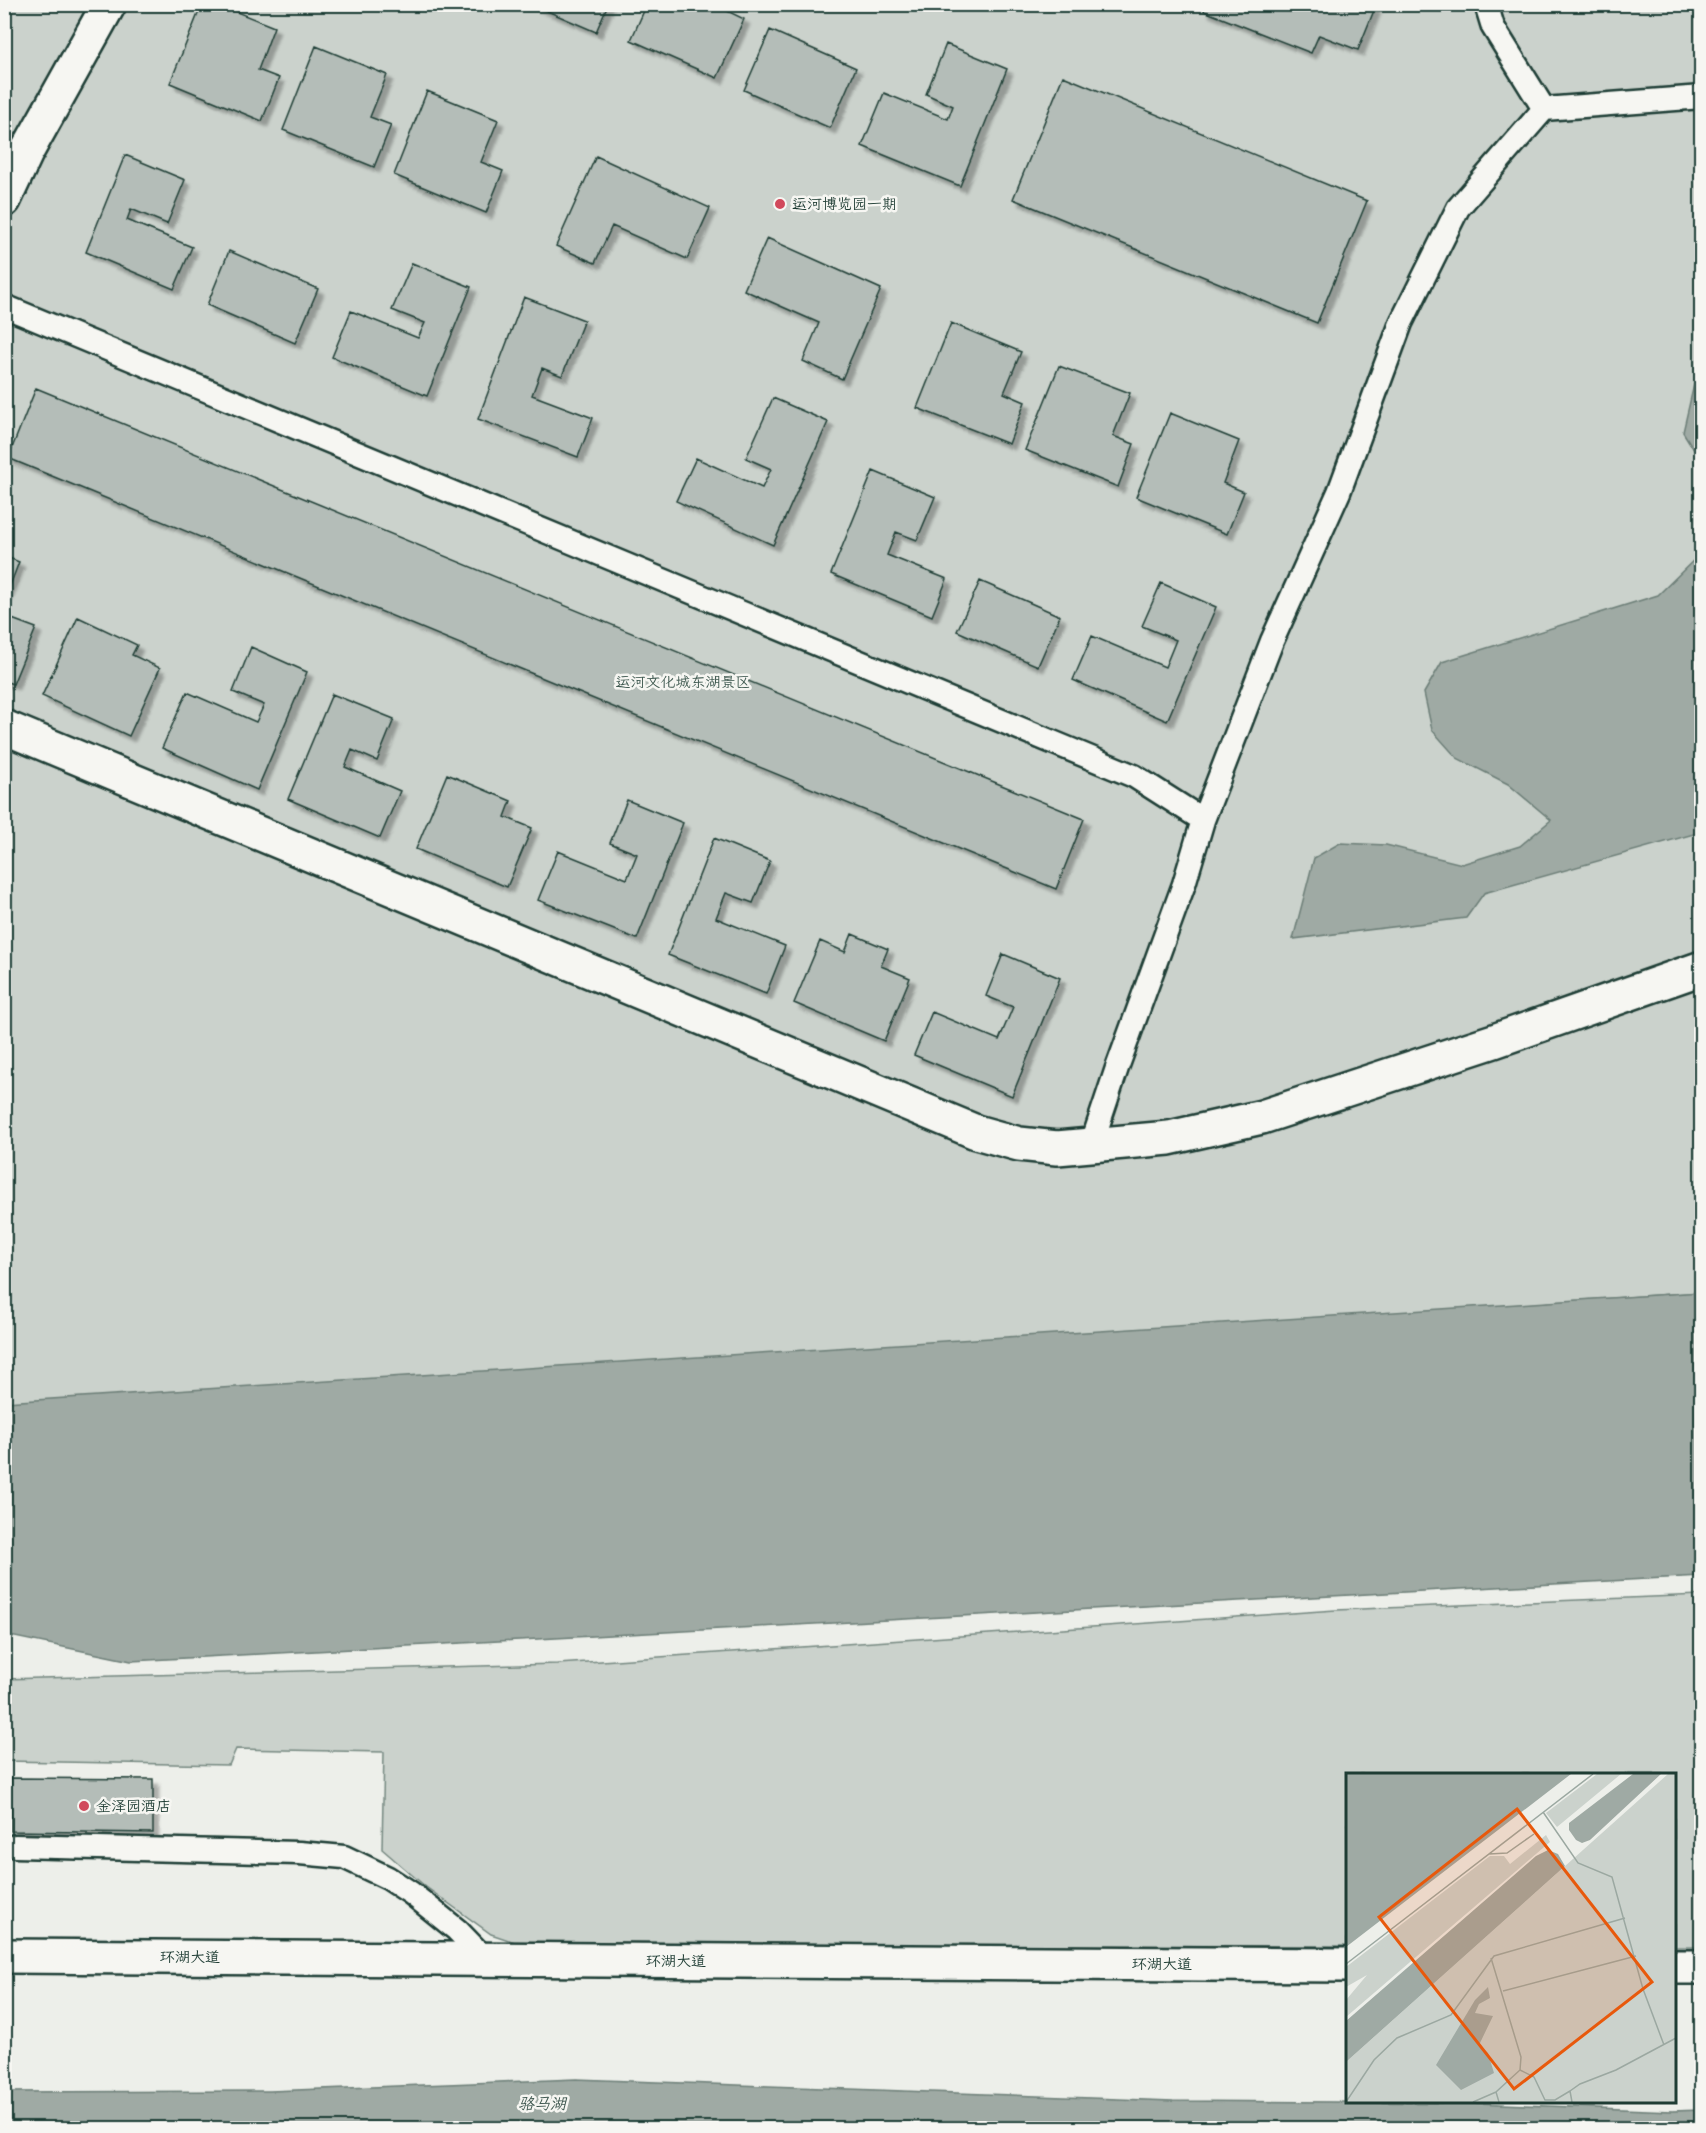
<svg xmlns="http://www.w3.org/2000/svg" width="1706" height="2133" viewBox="0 0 1706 2133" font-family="'Balsamiq Sans','LXGW WenKai TC',sans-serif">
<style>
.green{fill:#cbd2cc;stroke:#758880;stroke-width:1.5}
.water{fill:#9faaa4;stroke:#6c7e77;stroke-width:1.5}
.building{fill:#b4bdb8;stroke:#1f3d34;stroke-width:1.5;filter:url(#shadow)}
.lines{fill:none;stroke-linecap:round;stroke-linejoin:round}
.service-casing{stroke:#1f3d34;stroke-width:27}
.minor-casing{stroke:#1f3d34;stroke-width:38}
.secondary-casing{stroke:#1f3d34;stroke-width:38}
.service{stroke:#f6f6f2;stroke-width:22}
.minor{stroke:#f6f6f2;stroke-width:33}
.secondary{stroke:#f6f6f2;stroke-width:33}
.poi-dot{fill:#d1495b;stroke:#f6f6f2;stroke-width:2}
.labels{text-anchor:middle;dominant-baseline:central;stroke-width:5;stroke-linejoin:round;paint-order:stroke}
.poi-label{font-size:15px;fill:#1f3d34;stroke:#f6f6f2;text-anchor:start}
.park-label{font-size:15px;fill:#415b52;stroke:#f6f6f2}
.street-label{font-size:15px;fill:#1f3d34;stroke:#f6f6f2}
.water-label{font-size:16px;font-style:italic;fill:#3f5850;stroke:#f6f6f2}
.inset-road{fill:none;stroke:#9ba8a1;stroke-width:1.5}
.view{fill:#e8590c;fill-opacity:0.15;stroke:#e8590c;stroke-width:3}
.inset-edge{fill:none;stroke:#1f3d34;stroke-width:3}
</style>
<defs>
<filter id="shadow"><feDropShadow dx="5.5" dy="5.5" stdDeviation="1.5" flood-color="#0004"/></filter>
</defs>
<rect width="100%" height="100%" fill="#edefea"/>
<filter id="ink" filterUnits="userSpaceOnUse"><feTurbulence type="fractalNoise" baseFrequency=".0167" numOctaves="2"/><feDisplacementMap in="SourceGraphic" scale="12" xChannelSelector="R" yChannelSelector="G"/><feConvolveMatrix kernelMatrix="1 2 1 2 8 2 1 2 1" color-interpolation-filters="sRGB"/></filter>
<g filter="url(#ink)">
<path class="green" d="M5,5h1696v1287l-1696,116z
M1701,1595v352h-26l-1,-173h-326l-1,172 -826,-2 -30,-10 -65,-47 -44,-38 2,-97 -148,-3 -7,16 -224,-4 -1,-82 554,-15 778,-54z"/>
<path class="water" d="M1701,354v107l-18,-29z
M1701,553v279l-217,61 -18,25 -173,21 21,-81 26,-15 46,2 76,19 58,-18 31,-26 -43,-36 -51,-26 -25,-28 -8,-37 18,-31 216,-67z
M1701,1292v284l-1570,85 -126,-26v-233z
M576,2079l597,22 304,2 195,8 29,-1 1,18h-1697v-36l265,-1z"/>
<path class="building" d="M202,4h15l57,23 -16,43 21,8 -17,43 -92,-38z
M531,4h77l-12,28z
M647,4h66l31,15 -27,59 -86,-38z
M1206,4h160l9,4 -17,42 -39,-15 -8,18 -107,-42z
M770,30l86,38 -26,60 -86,-38z
M946,44l61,25 -47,117 -98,-40 22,-53 64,26 5,-13 -27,-12z
M316,46l71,29 -17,42 21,8 -17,42 -91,-37z
M1063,76l304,125 -50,122 -304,-124z
M427,91l71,29 -17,42 22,9 -17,42 -92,-38z
M125,155l60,25 -18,44 -36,-15 -4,11 65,27 -18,42 -88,-37z
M596,156l114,52 -23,51 -75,-33 -17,37 -39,-17z
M767,238l114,51 -39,90 -39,-18 16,-38 -75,-33z
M229,251l89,38 -23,54 -88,-38z
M412,263l59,24 -44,109 -95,-39 19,-46 67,27 7,-15 -33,-13z
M524,297l60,23 -22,56 -20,-8 -10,27 61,23 -15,39 -100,-38z
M951,323l70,29 -17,41 21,9 -16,42 -92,-36z
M1059,366l71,27 -17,43 21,8 -16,43 -93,-37z
M36,388l1048,431 -28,70 -1048,-431z
M773,398l55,24 -55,123 -97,-44 20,-43 66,30 9,-19 -25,-11z
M1170,413l69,28 -16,42 21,9 -17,42 -91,-37z
M873,471l62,26 -18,43 -21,-8 -9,23 60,24 -15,37 -101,-42z
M4,556l15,6 -13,34 -2,-1z
M980,581l80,35 -22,50 -81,-35z
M1161,583l55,24 -49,114 -94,-41 19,-44 73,31 11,-27 -34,-14z
M4,616l32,12 -23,56 -9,-3z
M78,617l59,28 -5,10 28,13 -31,68 -87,-40z
M251,647l56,25 -50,118 -95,-42 25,-56 69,30 8,-17 -31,-13z
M332,694l62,25 -17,42 -25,-11 -7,17 55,24 -20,47 -92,-39z
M447,774l64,27 -6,16 27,11 -25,59 -91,-38z
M627,800l56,23 -46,116 -99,-39 20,-49 69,28 10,-25 -27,-11z
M714,838l56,23 -17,42 -27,-10 -10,25 69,28 -19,48 -98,-39z
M852,934l36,15 -7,17 29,12 -26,63 -90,-38 26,-62 25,11z
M1003,954l57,24 -48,118 -98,-41 18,-43 67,28 14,-33 -27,-11z
M11,1778l142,1v54l-142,-2z"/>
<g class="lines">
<defs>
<path id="service" d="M1486,4l7,23 51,82
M4,306l1130,470 69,44
M1091,1146l26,-78 67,-184 19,-64 69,-179 67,-149 62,-169 57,-115 86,-99 158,-12
M15,1846l284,7 45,4 44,21 23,15 46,37 28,29"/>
<path id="minor" d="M4,200l22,-47 83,-149
M4,727l972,405 43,12 38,4 112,-10 93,-21 232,-76 208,-73"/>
<path id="secondary" d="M4,1956l1344,9
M1674,1967h28"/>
</defs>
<use href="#service" class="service-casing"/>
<use href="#minor" class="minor-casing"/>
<use href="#secondary" class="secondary-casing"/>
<use href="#service" class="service"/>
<use href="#minor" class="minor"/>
<use href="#secondary" class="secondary"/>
</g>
</g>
<g class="poi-dot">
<circle cx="780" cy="204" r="6"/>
<circle cx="84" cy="1806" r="6"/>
</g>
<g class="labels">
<g class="poi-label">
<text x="792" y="204">运河博览园一期</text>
<text x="96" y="1806">金泽园酒店</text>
</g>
<g class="park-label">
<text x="683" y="682">运河文化城东湖景区</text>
</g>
<g class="street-label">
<text x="190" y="1957">环湖大道</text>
<text x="676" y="1961">环湖大道</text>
<text x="1162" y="1964">环湖大道</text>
</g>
<g class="water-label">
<text x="542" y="2104">骆马湖</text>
</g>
</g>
<g transform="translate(1346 1773)">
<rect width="330" height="330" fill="#edefea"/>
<path d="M251,1h24l-64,53 -11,-14zM322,1h8v328h-330v-40zM200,62l4,7 -204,175v-17l21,-25 -21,12v-20l144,-111h14l6,8z" fill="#cbd2cc"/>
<path d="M0,1h225l-225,173zM287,1h28l-71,66 -8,3 -6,-3 -7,-10v-7zM202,77l10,4 7,12 -219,196v-41l190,-165zM142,214l2,11 -11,6 -4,9 18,3 -14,29 9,8 6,20 -33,17 -25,-25 39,-65z" fill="#9faaa4"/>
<path class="inset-road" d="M197,39l35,51 34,14 31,112 21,56M143,81l18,-1 27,-19M145,185l30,99 -1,13 -24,22 3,10M0,191l247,-190M157,218l133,-35M174,297l14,7 11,23h10l15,-9M0,329l28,-42 23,-22 54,-23 43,-59 131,-38M127,329l23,-10M226,329l-2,-11 10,-7 36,-14 60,-32"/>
<path class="view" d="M171,36l135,173 -138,107 -135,-172z"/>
<rect width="330" height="330" class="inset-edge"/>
</g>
<rect width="1706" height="2133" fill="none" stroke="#f6f6f2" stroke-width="24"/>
<rect x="12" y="12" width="1682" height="2109" fill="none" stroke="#1f3d34" stroke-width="2" filter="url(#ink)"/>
</svg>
